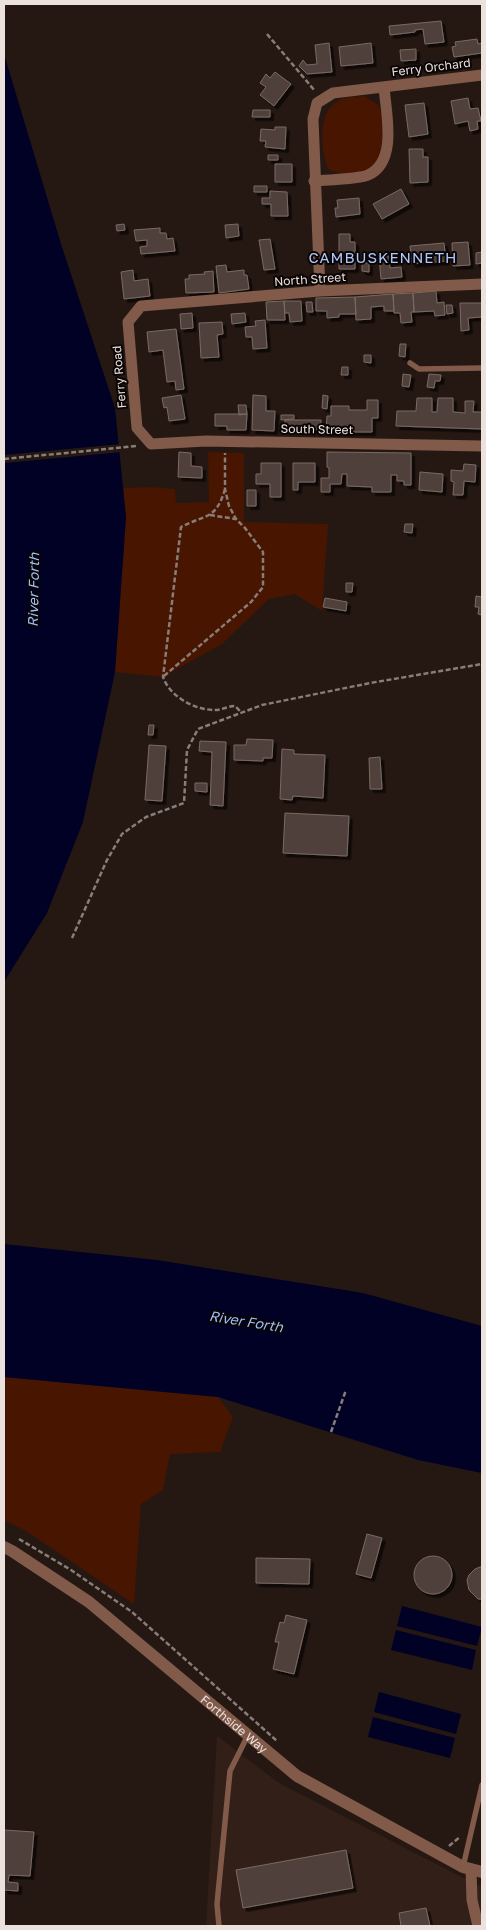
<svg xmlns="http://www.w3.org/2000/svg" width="486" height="1930" viewBox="0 0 486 1930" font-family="'Golos Text',sans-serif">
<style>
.built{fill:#321f17}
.green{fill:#471500}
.water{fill:#000124}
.pier{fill:#251812}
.building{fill:#4f403a;stroke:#7a6a63;filter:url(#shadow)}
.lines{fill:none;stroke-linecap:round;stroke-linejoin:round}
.path{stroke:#887d78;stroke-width:2.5;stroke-dasharray:5 2.5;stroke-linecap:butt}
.service{stroke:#815a4a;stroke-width:5.5}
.minor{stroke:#815a4a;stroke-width:11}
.tertiary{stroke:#815a4a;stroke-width:12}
.labels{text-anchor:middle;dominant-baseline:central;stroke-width:4;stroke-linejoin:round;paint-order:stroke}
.street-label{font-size:12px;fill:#ebe2de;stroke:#0a0504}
.water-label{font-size:14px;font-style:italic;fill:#9ebefc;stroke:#0a0504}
.quarter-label{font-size:15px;letter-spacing:1px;fill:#acc7fb;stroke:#0a0504}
</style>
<defs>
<filter id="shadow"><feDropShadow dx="3.5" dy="3.5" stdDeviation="0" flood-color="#0009"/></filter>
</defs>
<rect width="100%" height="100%" fill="#251812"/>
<path class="built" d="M217,1736l62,47 198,102 5,1v40h-276z"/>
<path class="green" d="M365,96l14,10c6,20 4,39 -2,59 -15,8 -34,12 -49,4 -7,-18 -11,-53 7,-66 8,-7 20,-6 30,-7z
M208,452l36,1v69l84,2 -6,87 -27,-17 -26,5 -47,45 -59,33 -48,-5 11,-155 -3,-29 27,-1 25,2 1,14 33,-1z
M4,1377l214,20 15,20 -13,35 -50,2 -7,36 -22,14 -7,100 -108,-73 -22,-11z"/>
<path class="water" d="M4,54l57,190 54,164 11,109 -11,155 -32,150 -36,91 -43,69z
M4,1244l153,16 206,33 119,33v147l-64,-13 -200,-63 -214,-20z
M402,1606l80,21 -5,19 -80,-20z
M396,1630l80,20 -4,20 -81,-20z
M379,1692l82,22 -5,20 -82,-22z
M373,1717l82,21 -5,20 -82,-21z"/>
<path class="pier" d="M121,444l1,8 -118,11v-8z"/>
<path class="building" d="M441,21l3,21 -19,2 -2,-15 -8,1v2l-25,3 -1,-9z
M477,39l1,5 4,-1v10l-28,4 -2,-10 4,-1 -1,-4z
M329,43l3,29 -25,2 -8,-8 4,-6 4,5 10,-1 -2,-19z
M371,43l2,20 -32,3 -2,-19z
M416,49v11l-15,1 -1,-11z
M275,72l16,12 -17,22 -14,-11 6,-8 -6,-4 6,-9 4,4z
M468,98l2,11 8,-1 3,13h-4l1,8 -8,2 -2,-10 -13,3 -4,-23z
M424,103l4,31 -19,3 -4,-32z
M253,110h17v7h-18z
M275,127h11l-1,22 -20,-2 1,-6h-6l1,-12 14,1z
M409,149h14v8h5v25l-18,1z
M268,155h10v5h-10z
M275,164h17v18h-17z
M254,186h13v6h-13z
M401,189l8,15 -27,15 -9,-15z
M270,191l17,1 1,24h-17v-12h-9v-6h8z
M359,198l1,16 -24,3 -1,-9h3l-1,-8z
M124,224l1,6 -8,1 -1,-6z
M238,224l1,12 -13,2 -1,-13z
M160,228v5h6l1,6 6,-1 2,13 -34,3 -1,-7 7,-1v-6l-11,1 -2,-11z
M339,234h11v8h5v27h-16z
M270,239l5,30 -11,1 -5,-30z
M468,242l2,23 -17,1 -1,-23z
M444,243l2,18 -34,3 -2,-18z
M482,252v14v-3l-6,1v-11z
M389,256l1,12 11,-1 1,10 -21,2 -2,-22z
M362,263h7v9l-7,-1z
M226,265l1,7 17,-2v5h3l2,14 -30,4 -3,-27z
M133,270l1,11 14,-2 2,17 -26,3 -3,-27z
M213,271l1,21 -28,1 -1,-14h4v-4l16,-1 -1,-2z
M436,291l1,12 7,-1 1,13 -10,1 -1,-5 -20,1 -1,-19z
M413,293l1,19h-3l1,10 -11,1 -1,-10h-6l-1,-19z
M393,294l1,17h-10v-5l-13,1v12l-15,1 -1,-23z
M355,297l1,17h-17v3l-12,1v-7h-11v-13z
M284,301l1,19h-18l-1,-18z
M284,301h17l1,20 -12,1 -1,-9h-4z
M306,302h6l1,10h-6z
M460,303h22v14l-14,1 1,12 -8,1z
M446,305h6l1,8 -6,1z
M192,313l1,15 -12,1 -1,-15z
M245,313l1,9 -14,2 -1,-10z
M265,320l2,28 -14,1 -1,-12h-6l-1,-10 11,-1 -1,-5z
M222,322l1,12 -6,1 2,22 -18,1 -2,-35z
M176,329l8,60 -8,1 -1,-9 -8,1 -4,-32 -14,2 -2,-20z
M400,344h6l-1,13 -6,-1z
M364,355h7v8l-7,-1z
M342,367h6v8h-7z
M403,374l8,1 -2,12 -7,-1z
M429,374l12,1 -1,6h-5l-1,7 -7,-1z
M181,395l4,24 -16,2 -2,-14 -3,1 -2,-10z
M253,395l13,1v15h9l-1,20 -22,-1z
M323,395l5,1 -1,13 -5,-1z
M417,398h15v14h5l1,-14h15v14l12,1v-12h9l-1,11h9v17l-86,-3 1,-15h19z
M367,400h11v18h-6v14h-46l1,-16h4v-10h18v4h18z
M238,405h8l1,9 -8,1z
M215,414h32l-1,16h-19v-4h-12z
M281,415h13v4l-13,1z
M285,420h36v10l-37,-1z
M179,452l12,1v13l11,1v11l-24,-1z
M327,452l84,1v32h-7v-4h-7v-6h-6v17h-19v-5l-25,-1v-12h-5l-1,10h-11v8h-9v-14h8v-10l-2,-1z
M261,463h20v34h-11v-13h-14v-10h5z
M293,463h22v19h-17v8h-5z
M464,464l12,1 -1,17 -11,-1 -1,14h-10l1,-13 -3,-1v-11l12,1z
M420,472l23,2 -1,18 -23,-2z
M247,490h9v16h-9z
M405,524h8l-1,9 -8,-1z
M346,583h7l-1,9h-6z
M476,596l6,1v18l-4,-1 1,-7h-4z
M325,598l22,4 -1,9 -23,-4z
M149,725h5l-1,10h-5z
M247,739l26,1 -1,18h-9v3l-29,-1v-15h12z
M200,741l26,1 -3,64 -13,-1 2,-53 -13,-1z
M149,745l17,1 -4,55 -17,-1z
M282,749l12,1v4l31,1 -2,43 -30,-2 -1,4 -12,-1z
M380,757l2,32h-12l-1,-31z
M195,783h12v9l-12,-1z
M285,813l64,3 -2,40 -64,-3z
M367,1534l15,4 -11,40 -15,-4z
M414 1575a19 19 0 1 1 38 0a19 19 0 1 1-38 0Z
M256,1558l54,1 -1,25 -53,-1z
M480,1567h2v32h-4l-9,-9 -2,-10 2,-5 6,-6z
M286,1615l21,5 -13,54 -21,-5 6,-27h-4l5,-20 4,1z
M4,1830l30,2 -4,44 -21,-1 -1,7 10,1v8l-14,-1z
M346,1850l7,38 -110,20 -7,-38z
M426,1908l4,18h-29l-2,-13z"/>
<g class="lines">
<path class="path" d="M267,34l48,57
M4,459l133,-13
M225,489c-9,31 -19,25 -44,38l-18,150c7,20 32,33 52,33 7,0 13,-4 20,-4l6,6
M210,515l26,4
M164,676l87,-74 12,-15v-35l-18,-24 -9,-9 -7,-13 -4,-17v-36
M72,938l35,-78 15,-26 24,-17 38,-14 3,-53 11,-21 64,-24 108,-22 112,-19
M331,1432l15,-42
M19,1539l52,31 61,42 145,129
M449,1846l11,-9"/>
<path class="service" d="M410,363l9,6 63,-1
M463,1867l19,-82
M219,1926l-2,-22 13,-133 18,-36"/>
<path class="minor" d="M314,181c11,-1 46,-2 54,-6 30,-13 18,-62 16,-88
M482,284l-162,7 -179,15 -13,16 9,106 14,16 55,-3 276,5
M320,291l-7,-172 4,-16 16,-10 149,-18
M471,1869l1,31 6,26"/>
<path class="tertiary" id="s1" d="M4,1547l8,4 77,51 208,174 166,91 19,5"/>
</g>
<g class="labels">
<g class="street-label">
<text transform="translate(431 67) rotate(-7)">Ferry Orchard</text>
<text transform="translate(310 279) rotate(-4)">North Street</text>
<text transform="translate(119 377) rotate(-95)">Ferry Road</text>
<text transform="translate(317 429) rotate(1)">South Street</text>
<text stroke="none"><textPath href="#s1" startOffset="291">Forthside Way</textPath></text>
</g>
<g class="water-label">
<text transform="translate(33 590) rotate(-89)">River Forth</text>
<text transform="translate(246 1321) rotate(9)">River Forth</text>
</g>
<g class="quarter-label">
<text x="383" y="257">CAMBUSKENNETH</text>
</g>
</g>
<rect width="486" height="1930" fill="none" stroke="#ebe2de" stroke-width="10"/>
</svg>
